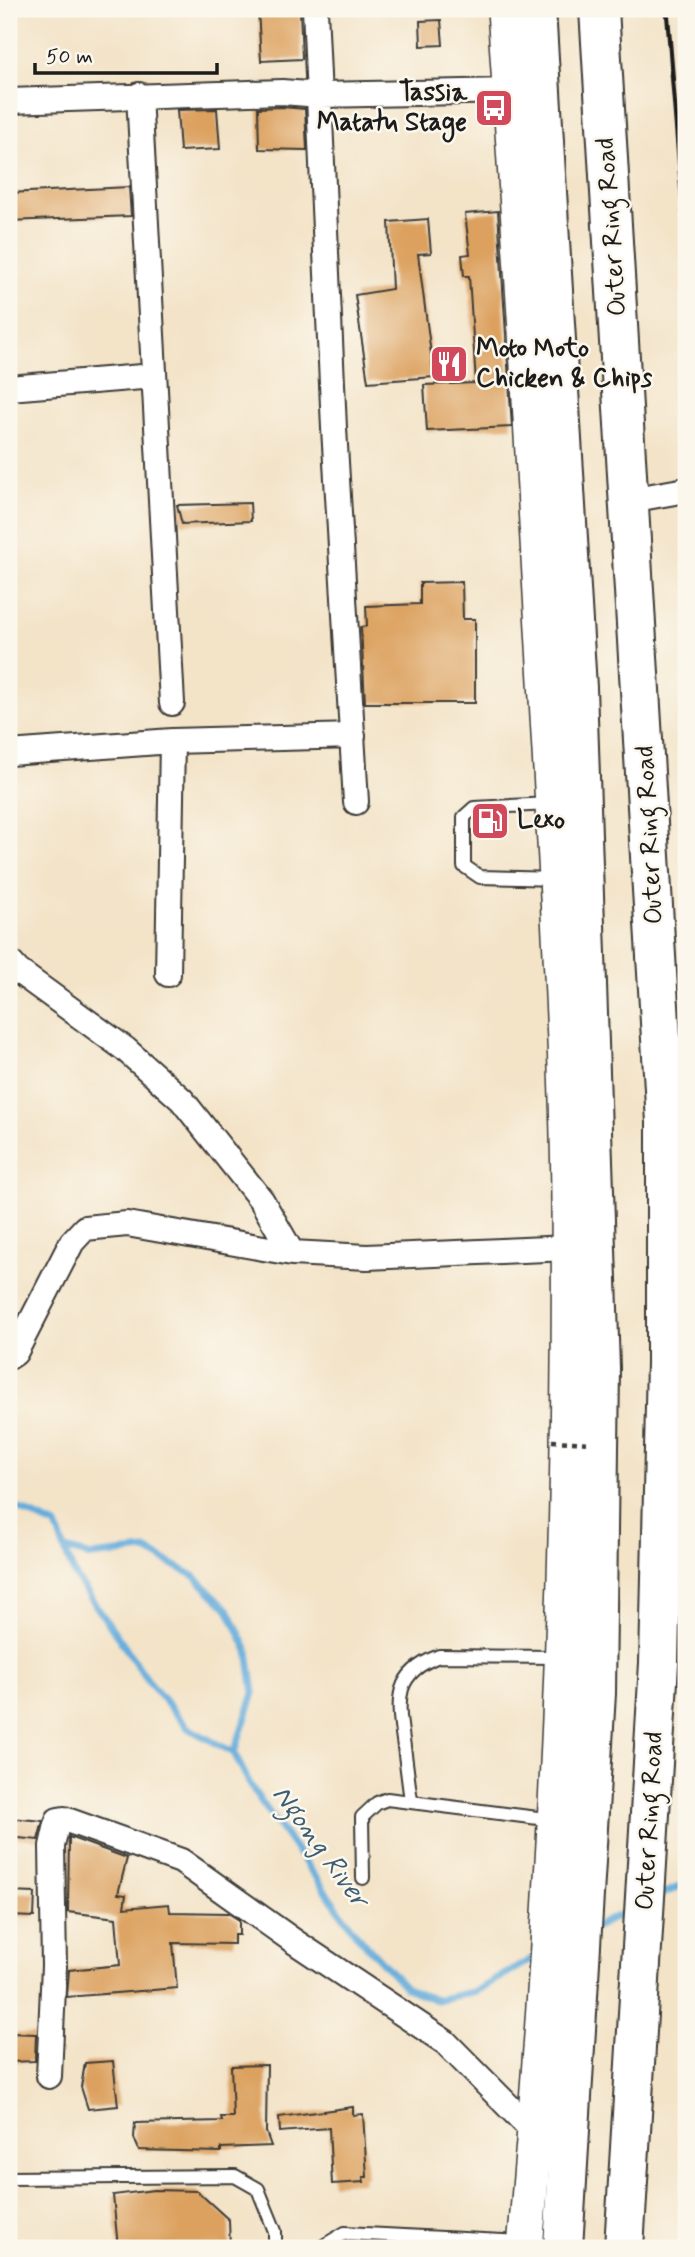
<svg xmlns="http://www.w3.org/2000/svg" width="695" height="2257" viewBox="0 0 695 2257" font-family="Mynerve,sans-serif">
<style>
.lines{fill:none;stroke-linecap:round;stroke-linejoin:round}
.stream{stroke:#63acdb;stroke-width:7}
.building{fill:#dca15e}
.service-casing{stroke:#3c3a36;stroke-width:16}
.minor-casing{stroke:#3c3a36;stroke-width:28}
.secondary-casing{stroke:#3c3a36;stroke-width:38}
.primary-casing{stroke:#3c3a36;stroke-width:42}
.service{stroke:#fff;stroke-width:12}
.minor{stroke:#fff;stroke-width:24}
.secondary{stroke:#fff;stroke-width:35}
.primary{stroke:#fff;stroke-width:38}
.rail{stroke:#1c1c1c;stroke-width:5}
.path-bridge{stroke:#3c3a36;stroke-width:4.5;stroke-dasharray:5 5;stroke-linecap:butt}
.labels{text-anchor:middle;dominant-baseline:central;stroke-width:5;stroke-linejoin:round;paint-order:stroke}
.poi-label{font-size:26px;font-weight:bold;fill:#1c1c1c;stroke:#fbf7ec;text-anchor:start}
.street-label{font-size:26px;fill:#1c1c1c;stroke:#fbf7ec}
.water-label{font-size:28px;font-style:italic;fill:#3c5d72;stroke:#fbf7ec}
</style>
<rect width="100%" height="100%" fill="#fbf7ec"/>
<filter id="ink" filterUnits="userSpaceOnUse"><feTurbulence type="fractalNoise" baseFrequency=".0143" numOctaves="2"/><feDisplacementMap in="SourceGraphic" scale="14" xChannelSelector="R" yChannelSelector="G"/><feConvolveMatrix kernelMatrix="1 2 1 2 8 2 1 2 1" color-interpolation-filters="sRGB"/></filter>
<filter id="wash" filterUnits="userSpaceOnUse"><feTurbulence type="fractalNoise" baseFrequency=".00686" numOctaves="4" result="noise"/><feDisplacementMap in="SourceGraphic" scale="28" xChannelSelector="R" yChannelSelector="G"/><feGaussianBlur stdDeviation="1.57" result="paint"/><feColorMatrix in="noise" values="0 0 0 0 0 0 0 0 0 0 0 0 0 0 0 0 0 1.4 0 .05"/><feComposite in="paint" operator="in"/></filter>
<g filter="url(#wash)">
<rect width="100%" height="100%" fill="#f3e3c7"/>
<g class="lines">
<path class="stream" d="M9,1504l47,22 18,48 78,112 36,42 46,25 19,37 104,145 49,53 30,12 40,-9 61,-35
M65,1549l26,7 55,-6 48,26 34,33 20,42 6,42 -20,60
M658,1896l28,-12
M595,1927l37,-18"/>
</g>
<g id="blocks">
<path class="building" d="M258,9h42l2,50 -41,2z
M441,20l2,25 -22,1 -1,-25z
M282,107l23,2 2,41 -48,-1 -1,-41z
M217,109l3,40 -40,2 -3,-41z
M129,187l2,29 -122,5v-28z
M498,211l14,216 -85,4 -3,-46 52,-2 -7,-107h-5l-2,-21 8,-1 -5,-40z
M428,219l3,34 -13,1 16,123 -66,5 -13,-87 37,-6 -3,-67z
M250,503l1,18 -69,3 -5,-19z
M462,582l1,37h12v84h-110l-4,-76 6,-1 -1,-20 54,-2v-21z
M9,1818l34,3 -5,19 -29,-3z
M69,1837l58,21 -9,36 8,1 -2,13 45,-4 1,8 58,1 11,7v15h-5v9l-61,-1 4,45 -110,9 2,-27 51,-5 -4,-47 -48,-6z
M9,1892l26,1 -1,24 -25,-1z
M9,2033l27,1 -1,27 -26,1z
M113,2061l5,45 -30,3 -7,-22 4,-24z
M267,2065l-1,67 5,14 -50,2v4l-82,-2 -5,-12 1,-15 87,-2 -1,-4h12l-2,-51z
M353,2107v8l10,-1 4,63h-4l1,5 -32,2 -3,-56 -49,4 -1,-15z
M154,2190l43,1 32,29 1,28h-112l-5,-53z"/>
</g>
</g>
<g filter="url(#ink)">
<use href="#blocks" fill-opacity="0" stroke="#3c3a36" stroke-width="2"/>
<g class="lines">
<defs>
<path id="service" d="M549,804l-75,4 -10,9v49l16,11 76,2
M411,1800c-3,-20 -5,-40 -8,-60 -6,-40 -9,-67 36,-84l120,1
M363,1878l-1,-61 15,-14 10,-4 167,21
M9,2178l226,-2 23,13 17,42v17
M320,2248l25,-15 180,9"/>
<path id="minor" d="M315,9l19,419 22,374
M139,95l33,608
M9,101l273,-9 38,3 191,-4
M9,388l145,-12
M630,500l56,-10
M9,753l163,-12 181,-5
M9,961l9,10 107,78 57,51 80,101 30,52 75,4 202,-9
M168,974l4,-233
M9,1357l6,-4 57,-111 13,-14 42,-4 165,29
M49,2076l5,-110 -2,-120 6,-26 6,-1 117,42 114,81 150,100 90,91"/>
<path id="secondary" d="M505,9c17,247 32,495 45,742 8,150 18,300 19,451 3,349 -13,698 -44,1046"/>
<path id="primary" d="M536,9l41,679 23,680 -4,325 -33,555
M599,9l67,1113v241l-7,300 -35,585"/>
</defs>
<use href="#service" class="service-casing"/>
<use href="#minor" class="minor-casing"/>
<use href="#secondary" class="secondary-casing"/>
<use href="#primary" class="primary-casing"/>
<use href="#service" class="service"/>
<use href="#minor" class="minor"/>
<use href="#secondary" class="secondary"/>
<use href="#primary" class="primary"/>
<path class="rail" d="M667,9l19,238"/>
<path class="path-bridge" d="M552,1441l38,2"/>
</g>
</g>
<defs>
<symbol id="bus-square" viewBox="-11 -11 22 22"><rect x="-9" y="-9" width="18" height="18" rx="4" fill="#d1495b" stroke="#fbf7ec"/><path d="M-5-6H5V4H4V6H2V4H-2V6H-4V4H-5ZM-3.5-4V0h7V-4ZM-3.5 1.2v1.5H-2V1.2ZM2 1.2v1.5H3.5V1.2Z" fill="#fff"/></symbol>
<symbol id="restaurant-square" viewBox="-11 -11 22 22"><rect x="-9" y="-9" width="18" height="18" rx="4" fill="#d1495b" stroke="#fbf7ec"/><path d="M-5-6h1v4h1v-4h1v4h1v-4h1v5L-1.5 .5V6h-2V.5L-5-1ZM5-6V6H3V1.5H1.5Q1.5-4 5-6Z" fill="#fff"/></symbol>
<symbol id="fuel-square" viewBox="-11 -11 22 22"><rect x="-9" y="-9" width="18" height="18" rx="4" fill="#d1495b" stroke="#fbf7ec"/><path d="M-5.5-6h7V0h2V4h1.3V-2.5L3-4.5l.8-.8L6-3V5H2.5V1h-1V6h-7ZM-4.2-4.7v3.2H.2V-4.7Z" fill="#fff"/></symbol>
</defs>
<g fill-rule="evenodd">
<use href="#bus-square" x="472" y="86" width="44" height="44"/>
<use href="#restaurant-square" x="427" y="342" width="44" height="44"/>
<use href="#fuel-square" x="468" y="799" width="44" height="44"/>
</g>
<g class="labels">
<g class="poi-label">
<text x="467" y="93" text-anchor="end">Tassia<tspan x="467" dy="30">Matatu Stage</tspan></text>
<text x="476" y="349">Moto Moto<tspan x="476" dy="30">Chicken &amp; Chips</tspan></text>
<text x="517" y="821">Lexo</text>
</g>
<g class="street-label">
<text transform="translate(612 227) rotate(-94)">Outer Ring Road</text>
<text transform="translate(650 835) rotate(-93)">Outer Ring Road</text>
<text transform="translate(650 1821) rotate(-87)">Outer Ring Road</text>
</g>
<g class="water-label">
<text transform="translate(320 1847) rotate(54)">Ngong River</text>
</g>
</g>
<rect width="695" height="2257" fill="none" stroke="#fbf7ec" stroke-width="35"/>
<path d="M35 63v10h182v-10" fill="none" stroke="#1c1c1c" stroke-width="3.5"/>
<text x="46" y="63" font-size="21" fill="#1c1c1c" stroke="#fbf7ec" stroke-width="5" paint-order="stroke">50 m</text>
</svg>
